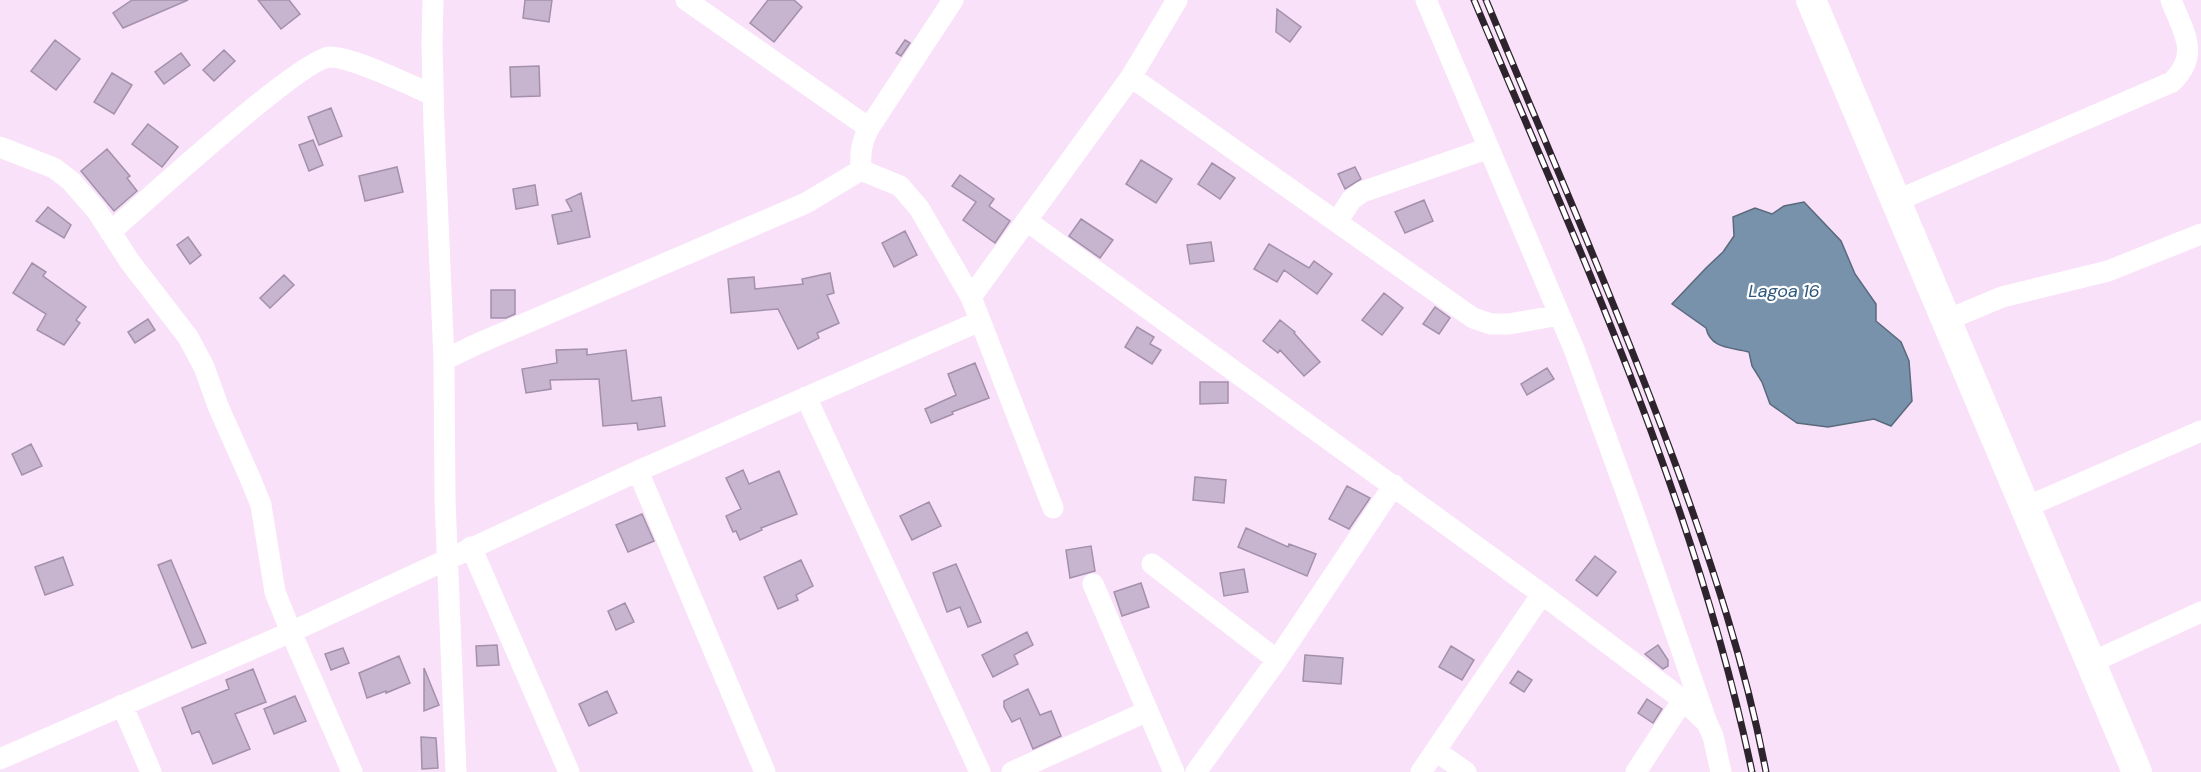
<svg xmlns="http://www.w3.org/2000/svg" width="2201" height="772" viewBox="0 0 2201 772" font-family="'DM Sans',sans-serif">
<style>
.water{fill:#7892ab;stroke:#5a6a7d;stroke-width:1.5}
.building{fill:#c7b4ce;stroke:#a390aa;stroke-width:1.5}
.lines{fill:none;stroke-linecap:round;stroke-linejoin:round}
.street{stroke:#fff;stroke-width:21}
.secondary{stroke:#fff;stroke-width:30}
.rail-casing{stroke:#2e242e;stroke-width:7}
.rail{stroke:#fff;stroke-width:4.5;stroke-dasharray:14;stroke-linecap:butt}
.labels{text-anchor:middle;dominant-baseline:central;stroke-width:4.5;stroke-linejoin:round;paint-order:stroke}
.water-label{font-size:18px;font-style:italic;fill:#2f587e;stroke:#fff}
</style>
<rect width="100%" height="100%" fill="#f9e1fa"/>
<path class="water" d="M1804,202l37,39 14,33 21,30v17l25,21 8,19 3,40 -21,25 -17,-7 -46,8 -31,-4 -27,-19 -8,-22 -10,-16 -3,-14c-19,-5 -38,-3 -43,-24l-34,-24 34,-36 17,-16 11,-16 -1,-19 22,-9 17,6 12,-8z"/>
<path class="building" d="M132,0h56l-65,28 -10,-15z
M258,0h31l11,14 -19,15z
M525,0h27l-3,22 -26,-4z
M768,0h26l8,7 -28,35 -24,-19z
M1277,9l24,18 -11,15 -14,-10z
M55,40l25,19 -24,31 -25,-19z
M905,40l5,3 -9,13 -5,-3z
M224,50l11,11 -21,20 -11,-11z
M181,53l9,12 -26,19 -9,-12z
M539,66l1,30 -29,1 -1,-30z
M112,73l20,12 -18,29 -20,-12z
M331,108l11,28 -23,9 -11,-28z
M148,124l30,23 -16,20 -30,-23z
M313,140l10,25 -14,6 -10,-26z
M107,149l23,27 -3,2 10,13 -23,20 -33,-40z
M1141,160l31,19 -16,24 -30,-19z
M1212,163l23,15 -15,21 -22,-15z
M397,167l6,25 -38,9 -6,-25z
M1355,167l6,12 -16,10 -7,-15z
M960,175l34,24 -5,7 21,15 -15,22 -32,-23 13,-18 -24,-16z
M535,185l3,20 -22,4 -3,-20z
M581,193l9,44 -32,7 -6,-29 20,-4 -6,-11z
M1424,200l9,21 -28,12 -10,-21z
M48,207l23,18 -7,13 -28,-17z
M1081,219l32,21 -13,18 -31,-22z
M905,231l12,24 -23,12 -12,-24z
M188,237l13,18 -11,9 -13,-19z
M1211,242l3,19 -24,3 -3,-19z
M1269,244l40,24 5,-7 18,13 -15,20 -33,-24 -7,12 -23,-13z
M32,263l14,9 -3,4 43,31 -10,13 4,3 -16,22 -27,-15 9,-16 -33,-21z
M830,273l4,20 -7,2 12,28 -22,10 2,5 -21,11 -20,-40 -47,4 -3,-34 26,-2 1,12 48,-5 -1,-5z
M284,275l10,10 -24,23 -10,-10z
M491,290h24v24l-9,4h-15z
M1384,293l19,15 -21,27 -20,-15z
M1435,307l15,11 -11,16 -16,-10z
M148,319l7,11 -20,13 -7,-11z
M1280,320l15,12 -1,1 26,29 -16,14 -24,-26 -2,3 -15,-12z
M1137,327l17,10 -4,7 11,6 -9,14 -27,-17z
M587,349v6l39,-5 6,51 29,-4 4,29 -27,4 -1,-7 -34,3 -4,-47 -49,1 1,9 -25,4 -4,-24 35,-6 -1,-13z
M975,363l14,35 -37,14 1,2 -22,9 -6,-14 31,-14 -8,-21z
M1547,368l7,11 -27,16 -6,-11z
M1200,382h28v21l-28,1z
M31,444l11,22 -20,9 -10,-21z
M743,470l6,14 30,-13 18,43 -36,14 1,2 -22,10 -4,-9 -3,1 -7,-16 15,-7 -15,-31z
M1195,477l31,3 -2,23 -31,-3z
M1347,486l23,12 -21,31 -20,-10z
M929,502l12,24 -29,14 -12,-24z
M642,514l12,27 -26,11 -12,-27z
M1246,528l42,19 1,-3 27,10 -9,22 -69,-29z
M1091,546l4,25 -25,7 -4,-28z
M1595,556l21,16 -19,24 -21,-16z
M63,557l10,28 -28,10 -10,-28z
M171,560l35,83 -14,5 -34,-83z
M801,560l12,26 -17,9 2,5 -20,9 -14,-32z
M956,564l25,58 -13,5 -8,-20 -13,5 -14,-39z
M1244,569l4,23 -24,4 -4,-23z
M1141,583l8,24 -27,9 -8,-24z
M625,603l9,19 -18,8 -8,-19z
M1027,632l6,13 -19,10 4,9 -25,13 -11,-22z
M497,645l2,20 -22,1 -1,-20z
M1658,645l10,15v6l-5,3 -18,-15z
M1451,646l23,14 -12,20 -23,-13z
M343,648l6,15 -18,7 -6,-16z
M1305,655l38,3 -2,26 -38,-3z
M399,656l11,27 -24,10v-2l-19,7 -8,-25z
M424,668l15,37 -15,6z
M253,669l13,33 -31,12 15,35 -37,15 -14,-33 -7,3 -10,-26 47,-19 -3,-9z
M1518,671l14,9 -8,12 -14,-9z
M1028,689l12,26 11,-4 10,25 -28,13 -13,-31 -8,4 -8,-15v-6z
M607,691l10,22 -28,13 -10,-22z
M295,696l11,25 -32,13 -10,-25z
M1647,699l15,10 -9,14 -15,-10z
M421,737l15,1 2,30 -16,1z"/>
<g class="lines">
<path class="street" d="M433,0l-1,44 2,83 10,233 1,140 11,272
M686,0l183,128c-8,15 -9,26 -8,42
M1426,0l148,349 59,162 74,212 6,13 8,36
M1131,77l342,241 18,6h18l51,-9
M869,128l84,-128
M0,147l54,21 17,13 26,30 33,51 58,75 16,30 14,39 32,72 11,27 14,87 16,40 61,140
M861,170l39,16 19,22 52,89 82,211
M1896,201l276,-119c29,-28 11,-50 -1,-82
M1027,221l515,373 141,106 24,23
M1337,222l14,-22 11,-8 127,-44
M110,232c32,-27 191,-174 220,-175 23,0 80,28 103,38
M971,297l160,-220 46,-77
M1947,320l55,-23 106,-26 93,-37
M444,360l33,-16 329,-141 55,-33
M806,397l174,375
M638,471l127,301
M2026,507l175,-76
M471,547l98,225
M1152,564l125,96
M1093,584l81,188
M2090,663l111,-51
M122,705l29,67
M1436,751l30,21
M0,759l291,-127 347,-161 342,-150
M1012,772l136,-61
M1196,772l81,-112 117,-175
M1421,772l121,-178
M1636,772l47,-72"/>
<path class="secondary" d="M1811,0l326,772"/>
<defs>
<path id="rail" d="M1474,0c106,252 222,503 278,772
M1486,0c64,154 131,306 189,463 37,101 71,203 91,309"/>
</defs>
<use href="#rail" class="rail-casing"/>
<use href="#rail" class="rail"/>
</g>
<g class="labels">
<g class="water-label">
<text x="1784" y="291">Lagoa 16</text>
</g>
</g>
</svg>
